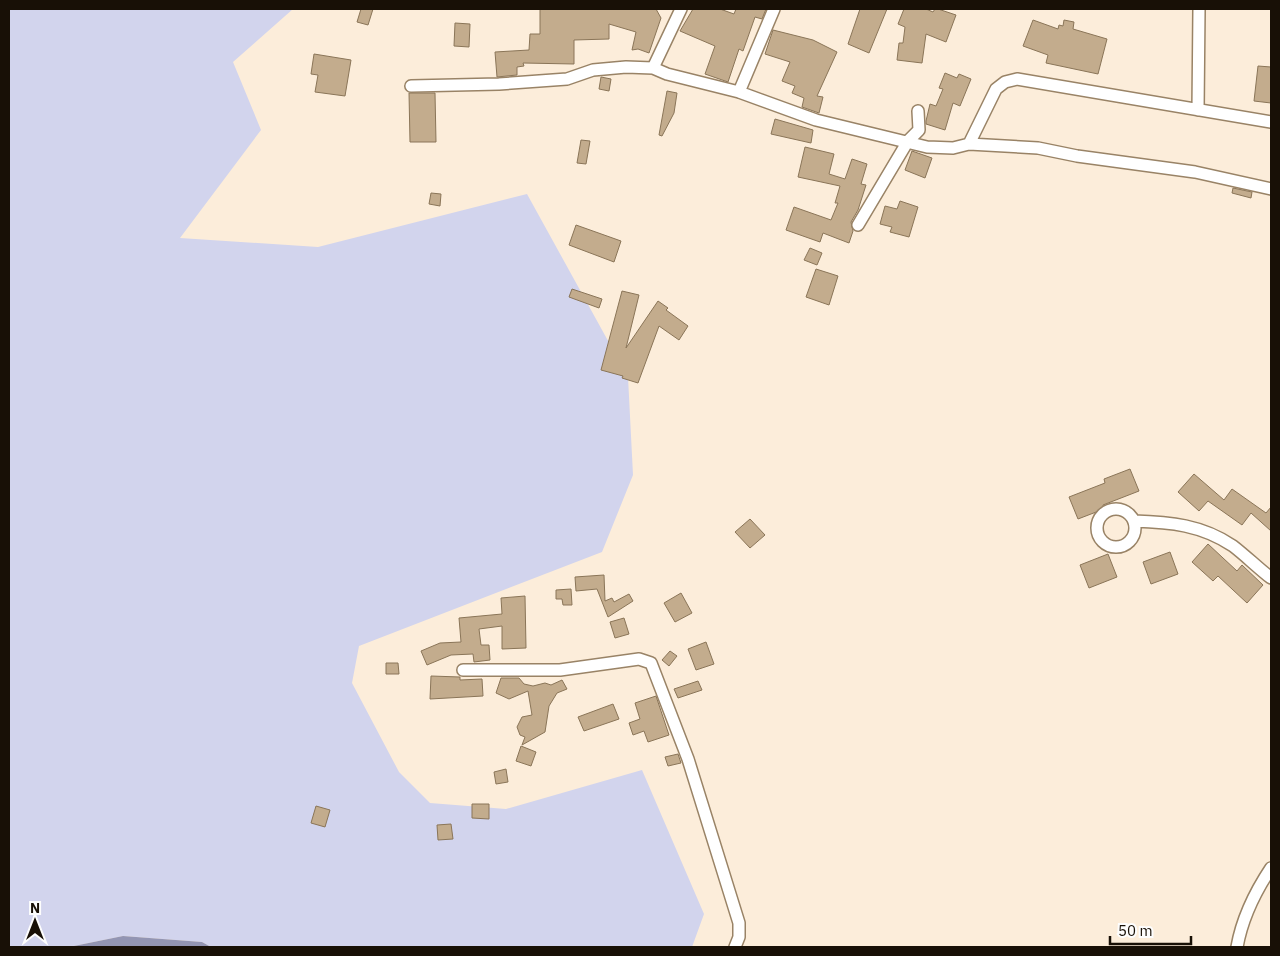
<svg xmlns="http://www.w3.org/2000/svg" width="1280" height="956" viewBox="0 0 1280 956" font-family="'IBM Plex Sans',sans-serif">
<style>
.green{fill:#d2d4ed}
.water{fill:#9395b3}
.building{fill:#c3ac8d;stroke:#8a7558}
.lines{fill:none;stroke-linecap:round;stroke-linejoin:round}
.street-casing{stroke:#998366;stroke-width:14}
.street{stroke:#fff;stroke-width:11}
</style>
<rect width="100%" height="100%" fill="#fcedda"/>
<path class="green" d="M9,9h284l-60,53 28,68 -81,108 138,9 209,-53 101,183 5,98 -31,77 -243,94 -7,37 47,89 31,31 76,6 136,-39 62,144 -12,33h-481l-9,-5 -79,-6 -54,11h-60z"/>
<path class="water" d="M123,936l79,6 9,5h-142z"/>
<path class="building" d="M361,9h12l-5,16 -11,-3z
M540,9h116l5,9 -12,35 -11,-4 -6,1 4,-18 -27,-8v15l-35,1v24l-51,-1 1,3 -7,1v8l-20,2 -2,-25 34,-2 1,-16h10z
M693,9h27l14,5 2,-5h30l-4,10 -7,-2 -12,34 -4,-2 -11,33 -23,-8 10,-28 -35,-15z
M860,9h27l-18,44 -21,-9z
M904,9h22l7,3 2,-3h3l18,6 -10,27 -20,-8 -4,29 -25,-3 2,-17h4l2,-16 -7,-3z
M1033,20l25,9 1,-4 4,1 1,-6 10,2 -1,7 34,10 -9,35 -52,-11 2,-8 -25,-9z
M455,23l15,1 -1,23 -15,-1z
M773,30l40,10 24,12 -20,44 6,1 -4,16 -17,-6 2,-9 -12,-5 3,-7 -13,-5 8,-19 -25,-8z
M314,54l37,6 -6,36 -30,-4 3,-17 -7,-1z
M1258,66l13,1v36l-17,-2z
M945,73l12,5 2,-4 12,5 -11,27 -7,-3 -8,27 -19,-6v-3l4,-17 6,2 7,-17 -4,-1z
M601,77l10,2 -2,12 -10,-2z
M667,91l10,2 -3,20 -12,23 -3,-1z
M409,93h26l1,49h-26z
M775,119l38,11 -2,13 -40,-9z
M581,140l9,1 -4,23 -9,-1z
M805,147l29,7 -5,20 16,5 7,-20 15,5 -6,20 5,1 -8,25 -7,12 2,9 -4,12 -26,-10 -3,9 -34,-12 8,-23 37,13 7,-17h-3l5,-17 -42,-9z
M912,151l20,7 -7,20 -20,-8z
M1233,188l19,4 -1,6 -19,-5z
M431,193l10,1 -1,12 -11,-2z
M900,201l18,6 -9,30 -19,-5 2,-5 -12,-3 5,-18 12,3z
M576,225l45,16 -7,21 -45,-17z
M810,248l12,5 -5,12 -13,-5z
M816,269l22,7 -9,29 -23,-8z
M572,289l30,10 -3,9 -30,-11z
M622,291l17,4 -13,53 32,-47 10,7 -2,2 22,16 -9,14 -20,-14 -21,57 -16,-5 1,-2 -22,-6z
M1130,469l9,22 -36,14 1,4 -26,10 -9,-22 36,-14 -1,-4z
M1194,474l30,26 8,-11 34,24 5,-6v24l-20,-18 -9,12 -34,-24 -9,10 -21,-19z
M750,519l15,16 -15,13 -15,-16z
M1208,544l29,27 5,-6 21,20 -16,18 -29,-27 -5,5 -21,-19z
M1170,552l8,22 -27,10 -8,-22z
M1108,554l9,23 -28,11 -9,-23z
M604,575l1,26 7,-3 2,4 15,-8 4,7 -25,16 -11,-28 -21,2 -1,-14z
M571,589l1,16h-9l-1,-6h-6v-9z
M681,593l11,20 -17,9 -11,-19z
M525,596l1,52 -24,1v-23l-23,3 2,16h8l1,15 -16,2 -1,-8 -22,1 -24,10 -6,-14 19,-8 21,-1 -2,-24 43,-4 -1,-16z
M624,618l5,16 -14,4 -5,-16z
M706,642l8,22 -18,6 -8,-21z
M670,651l7,5 -8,10 -7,-6z
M386,663h12l1,11h-13z
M431,676l29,1v3l22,-1 1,17 -53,3z
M501,678h18l5,6 9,2 12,-3 6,2 11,-5 5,9 -10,4 -8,13 -4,26 -23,13 3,-8 -5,-2 -3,-8 5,-10 10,-2 -4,-24 -19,8 -13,-6z
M698,681l4,9 -24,8 -4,-9z
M656,696l13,39 -21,7 -4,-11 -11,4 -4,-12 11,-4 -5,-16z
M613,704l6,15 -35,12 -6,-14z
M521,746l15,6 -5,14 -15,-5z
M678,754l3,9 -13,3 -3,-9z
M506,769l2,13 -12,2 -2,-12z
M472,804h17v15l-17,-1z
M316,806l14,4 -5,17 -14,-4z
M451,824l2,15 -15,1 -1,-15z"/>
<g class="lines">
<defs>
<path id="street" d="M653,68l28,-59
M411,86l88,-2 68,-5 26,-9 33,-3 27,1 14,6 72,18 77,28 111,27 26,1 16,-4 27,-55 9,-7 12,-3 254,43
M739,92l35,-83
M1198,110l1,-101
M969,144l69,4 39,8 118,16 76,17
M858,225l50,-84 11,-11 -1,-19
M1097 528a19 19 0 1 1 38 0a19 19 0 1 1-38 0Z
M1134,521c36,1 68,4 99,25 13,10 25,22 38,32
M463,670h97l79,-11 12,4 37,96 51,164v14l-4,10
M1237,947c5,-28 18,-55 34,-79"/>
</defs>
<use href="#street" class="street-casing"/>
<use href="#street" class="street"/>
</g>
<rect width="1280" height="956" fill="none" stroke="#181006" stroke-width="20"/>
<g transform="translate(35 921)" stroke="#fdfdfd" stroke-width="4" paint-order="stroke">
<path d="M0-4L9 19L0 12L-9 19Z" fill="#181006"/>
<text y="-8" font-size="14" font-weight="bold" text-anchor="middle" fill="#181006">N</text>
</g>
<path d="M1110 936v8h81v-8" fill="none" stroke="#181006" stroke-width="2.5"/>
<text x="1118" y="936" font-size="15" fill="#181006" stroke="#fdfdfd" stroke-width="4" paint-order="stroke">50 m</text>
</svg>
